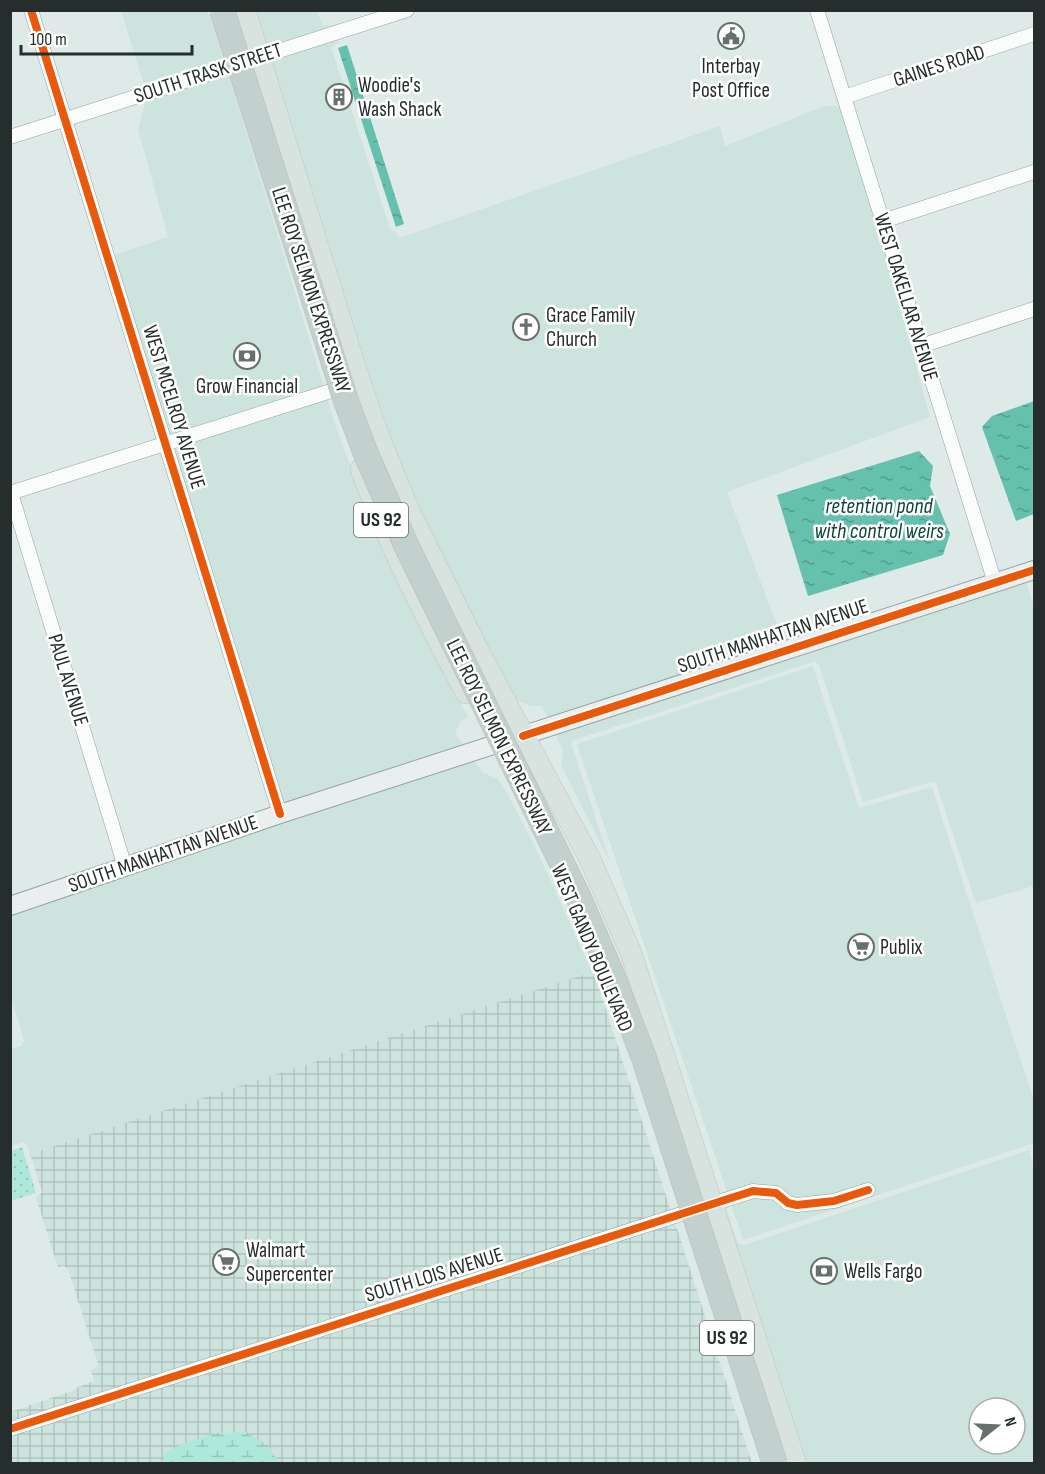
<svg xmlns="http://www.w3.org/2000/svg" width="1045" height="1474" viewBox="0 0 1045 1474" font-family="'Sofia Sans Condensed',sans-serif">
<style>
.built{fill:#cde4de;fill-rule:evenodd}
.industrial{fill:url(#industrial-grid)}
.wetland{fill:url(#wetland-marsh)}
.park{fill:url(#park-dots)}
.water{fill:url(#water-ripples)}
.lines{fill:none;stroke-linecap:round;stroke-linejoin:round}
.street-casing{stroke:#98a19f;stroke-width:15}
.secondary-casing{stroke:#98a19f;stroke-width:20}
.primary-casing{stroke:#bfc6c4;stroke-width:22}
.street{stroke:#fafcfb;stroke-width:14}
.secondary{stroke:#e9efee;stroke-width:18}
.primary{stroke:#d8e2df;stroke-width:21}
.highway-bridge-casing{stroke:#bfc6c4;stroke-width:26;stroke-linecap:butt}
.highway-bridge{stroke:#c2d0ce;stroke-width:24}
.cycleway-casing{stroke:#fff;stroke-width:11}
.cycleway{stroke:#e8590c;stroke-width:8}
.labels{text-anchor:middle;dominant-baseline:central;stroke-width:5;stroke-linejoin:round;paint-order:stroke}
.shield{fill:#fff;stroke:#666d6b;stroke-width:1.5}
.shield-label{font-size:20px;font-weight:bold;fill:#252e2c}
.poi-label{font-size:21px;fill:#252e2c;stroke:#fff;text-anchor:start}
.street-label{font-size:21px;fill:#252e2c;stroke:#fff}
.water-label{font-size:22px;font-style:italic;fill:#12463c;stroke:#fff}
</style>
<defs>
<pattern id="industrial-grid" width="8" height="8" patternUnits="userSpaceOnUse" patternTransform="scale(1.5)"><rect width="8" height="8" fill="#cde4de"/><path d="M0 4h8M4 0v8" fill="none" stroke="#b0c4bf"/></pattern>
<pattern id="wetland-marsh" width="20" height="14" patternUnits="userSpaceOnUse" patternTransform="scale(1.5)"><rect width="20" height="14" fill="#aee8da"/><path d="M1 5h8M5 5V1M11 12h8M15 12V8" fill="none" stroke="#96c7bb"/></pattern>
<pattern id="park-dots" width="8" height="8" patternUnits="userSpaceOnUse" patternTransform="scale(1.5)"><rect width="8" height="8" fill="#aee8da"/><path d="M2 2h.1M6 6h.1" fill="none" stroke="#96c7bb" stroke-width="1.8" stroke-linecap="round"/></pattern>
<pattern id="water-ripples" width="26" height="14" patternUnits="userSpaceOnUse" patternTransform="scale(1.5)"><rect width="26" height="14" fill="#66c0ae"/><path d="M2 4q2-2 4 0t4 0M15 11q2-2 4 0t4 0" fill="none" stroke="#549c8e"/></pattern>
</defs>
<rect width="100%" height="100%" fill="#deeae7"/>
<path class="built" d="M121,11h87l16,51 -79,26z
M252,11h65l6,15 10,-1 1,2 -70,22z
M337,38l2,5 -6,2 -1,5 58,178 2,3 5,1 2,6 321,-112 5,20 99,-40h16l44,143 46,168 -203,75 50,133 4,21 -231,75 -8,-15h-10l-15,-5 -92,-176 -23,-54 -25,-66 -109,-345z
M228,73l96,314 -153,49 -57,-181 54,-18 -30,-108 8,-30z
M327,398l11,35 40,103 55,118 35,63 -7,3 -6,13 10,15 -180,59 -111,-360z
M1018,580l9,4 7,23v279l-58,17 -40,-120 -5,-1 -68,20 -44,-137 -4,-4 -243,80v5l38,116 -49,-97 2,-13 -8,-20z
M813,666l46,142 73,-21 102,314v42l-291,97 -166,-496z
M472,758l11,15 14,5 9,13 28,53 58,128 -562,182 -3,-9 -3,-3 -13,4v-97l10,-3 3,-6 -13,-43 -1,-84 247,-81 11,-7z
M1029,1150l5,18v295h-230l-81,-255 3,-1 12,36 6,2zM979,1408h36v36h-36z"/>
<path class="industrial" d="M592,972l7,16 72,223 -660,212 -1,-11 62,-21 4,-3 18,-7 -3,-11 4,-2 3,-4 -30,-95 -4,-3 -6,1 -22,-69 6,-6 -12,-38z
M675,1222l77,241h-473l-11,-17 -103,7v10l-154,1 -1,-29z"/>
<path class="wetland" d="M246,1432l22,14 11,17h-114l-1,-10 21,-10 31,-10z"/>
<path class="park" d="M22,1147l14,46 -25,8v-50z"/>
<path class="water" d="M347,45l57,179 -8,3 -58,-179z
M1034,401v113l-18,7 -34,-94 10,-11z
M919,451l14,15 -3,20 20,48 -7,21 -135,41 -31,-101z"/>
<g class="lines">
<defs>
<path id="street" d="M31,10l249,804
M817,10l178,573
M844,97l190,-63
M10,137l397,-127
M883,221l151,-49
M921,346l113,-37
M10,493l324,-103
M11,493l114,374
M10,1429l743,-238 23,2 12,10 9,2 37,-4 34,-11"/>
<path id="secondary" d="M10,906l270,-92 754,-244"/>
<path id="primary" d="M245,10l112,363 23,67 31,75 70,141 109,203 41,94 165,511
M361,469c28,77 66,151 105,224"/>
</defs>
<use href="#street" class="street-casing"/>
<use href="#secondary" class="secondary-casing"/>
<use href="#primary" class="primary-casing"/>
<use href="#street" class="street"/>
<use href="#secondary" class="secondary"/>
<use href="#primary" class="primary"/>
<defs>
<path id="highway-bridge" d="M222,10l124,391 20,53 41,93 171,349 35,81 31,81 131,406"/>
</defs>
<use href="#highway-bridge" class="highway-bridge-casing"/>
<use href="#highway-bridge" class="highway-bridge"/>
<defs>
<path id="cycleway" d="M31,10l249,804
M523,736l511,-166
M10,1429l743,-238 23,2 12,10 9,2 37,-4 34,-11"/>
</defs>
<use href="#cycleway" class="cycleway-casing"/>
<use href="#cycleway" class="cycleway"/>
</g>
<defs>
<symbol id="civic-ring" viewBox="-11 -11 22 22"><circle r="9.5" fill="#fff" stroke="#66706d" stroke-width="1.5"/><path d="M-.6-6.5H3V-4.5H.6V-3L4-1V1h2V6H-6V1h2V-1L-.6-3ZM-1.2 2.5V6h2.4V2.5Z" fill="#66706d"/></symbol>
<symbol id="building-ring" viewBox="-11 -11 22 22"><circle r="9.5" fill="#fff" stroke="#66706d" stroke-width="1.5"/><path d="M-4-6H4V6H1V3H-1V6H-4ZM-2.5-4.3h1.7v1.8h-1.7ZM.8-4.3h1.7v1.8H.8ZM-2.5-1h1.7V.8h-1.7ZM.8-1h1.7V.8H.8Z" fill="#66706d"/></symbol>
<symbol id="church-ring" viewBox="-11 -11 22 22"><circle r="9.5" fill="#fff" stroke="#66706d" stroke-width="1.5"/><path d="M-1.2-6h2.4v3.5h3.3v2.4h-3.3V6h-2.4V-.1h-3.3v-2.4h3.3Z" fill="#66706d"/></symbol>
<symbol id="bank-ring" viewBox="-11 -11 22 22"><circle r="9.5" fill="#fff" stroke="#66706d" stroke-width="1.5"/><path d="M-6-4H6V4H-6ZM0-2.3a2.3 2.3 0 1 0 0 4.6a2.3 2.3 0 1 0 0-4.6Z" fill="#66706d"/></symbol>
<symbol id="supermarket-ring" viewBox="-11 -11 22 22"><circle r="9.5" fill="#fff" stroke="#66706d" stroke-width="1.5"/><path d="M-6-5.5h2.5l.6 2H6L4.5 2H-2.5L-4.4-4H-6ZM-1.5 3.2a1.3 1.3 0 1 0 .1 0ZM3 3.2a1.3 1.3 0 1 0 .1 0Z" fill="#66706d"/></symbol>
</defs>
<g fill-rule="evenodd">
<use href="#civic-ring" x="716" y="21" width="30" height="30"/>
<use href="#building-ring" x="324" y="82" width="30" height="30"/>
<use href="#church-ring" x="511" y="312" width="30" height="30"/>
<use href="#bank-ring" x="232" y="341" width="30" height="30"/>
<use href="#supermarket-ring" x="846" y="932" width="30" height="30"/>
<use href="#supermarket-ring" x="211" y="1247" width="30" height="30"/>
<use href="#bank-ring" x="809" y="1256" width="30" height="30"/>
</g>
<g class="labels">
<g class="shield">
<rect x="354" y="503" width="54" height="34" rx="4.5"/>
<rect x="700" y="1321" width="54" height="34" rx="4.5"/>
</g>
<g class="shield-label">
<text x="381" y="520">US 92</text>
<text x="727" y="1338">US 92</text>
</g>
<g class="poi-label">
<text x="731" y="66" text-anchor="middle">Interbay<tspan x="731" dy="24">Post Office</tspan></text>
<text x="358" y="85">Woodie's<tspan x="358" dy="24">Wash Shack</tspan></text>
<text x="546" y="315">Grace Family<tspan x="546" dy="24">Church</tspan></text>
<text x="247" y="386" text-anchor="middle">Grow Financial</text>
<text x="880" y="947">Publix</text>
<text x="246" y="1250">Walmart<tspan x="246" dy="24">Supercenter</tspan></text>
<text x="844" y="1271">Wells Fargo</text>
</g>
<g class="street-label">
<text transform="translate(939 66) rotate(-18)">GAINES ROAD</text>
<text transform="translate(208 73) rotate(-18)">SOUTH TRASK STREET</text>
<text transform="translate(311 290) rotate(72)">LEE ROY SELMON EXPRESSWAY</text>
<text transform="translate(906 297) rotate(73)">WEST OAKELLAR AVENUE</text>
<text transform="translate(174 407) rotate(73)">WEST MCELROY AVENUE</text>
<text transform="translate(773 636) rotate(-18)">SOUTH MANHATTAN AVENUE</text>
<text transform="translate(68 680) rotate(73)">PAUL AVENUE</text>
<text transform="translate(499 737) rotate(64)">LEE ROY SELMON EXPRESSWAY</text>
<text transform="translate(163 854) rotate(-19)">SOUTH MANHATTAN AVENUE</text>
<text transform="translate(592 948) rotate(67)">WEST GANDY BOULEVARD</text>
<text transform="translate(434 1275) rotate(-17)">SOUTH LOIS AVENUE</text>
</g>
<g class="water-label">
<text x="879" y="506">retention pond<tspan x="879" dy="25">with control weirs</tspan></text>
</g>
</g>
<rect width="1045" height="1474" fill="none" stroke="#252e2c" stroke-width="24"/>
<g transform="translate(997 1426) rotate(72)"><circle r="28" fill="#ffffff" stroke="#a8abab" stroke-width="1.5"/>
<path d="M0-4.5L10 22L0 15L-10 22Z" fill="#66706d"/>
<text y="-9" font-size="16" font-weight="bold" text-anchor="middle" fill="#252e2c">N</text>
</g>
<path d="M21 45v9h171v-9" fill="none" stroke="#252e2c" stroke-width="3"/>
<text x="30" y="45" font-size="18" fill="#252e2c" stroke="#ffffff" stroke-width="4.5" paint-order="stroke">100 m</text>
</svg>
